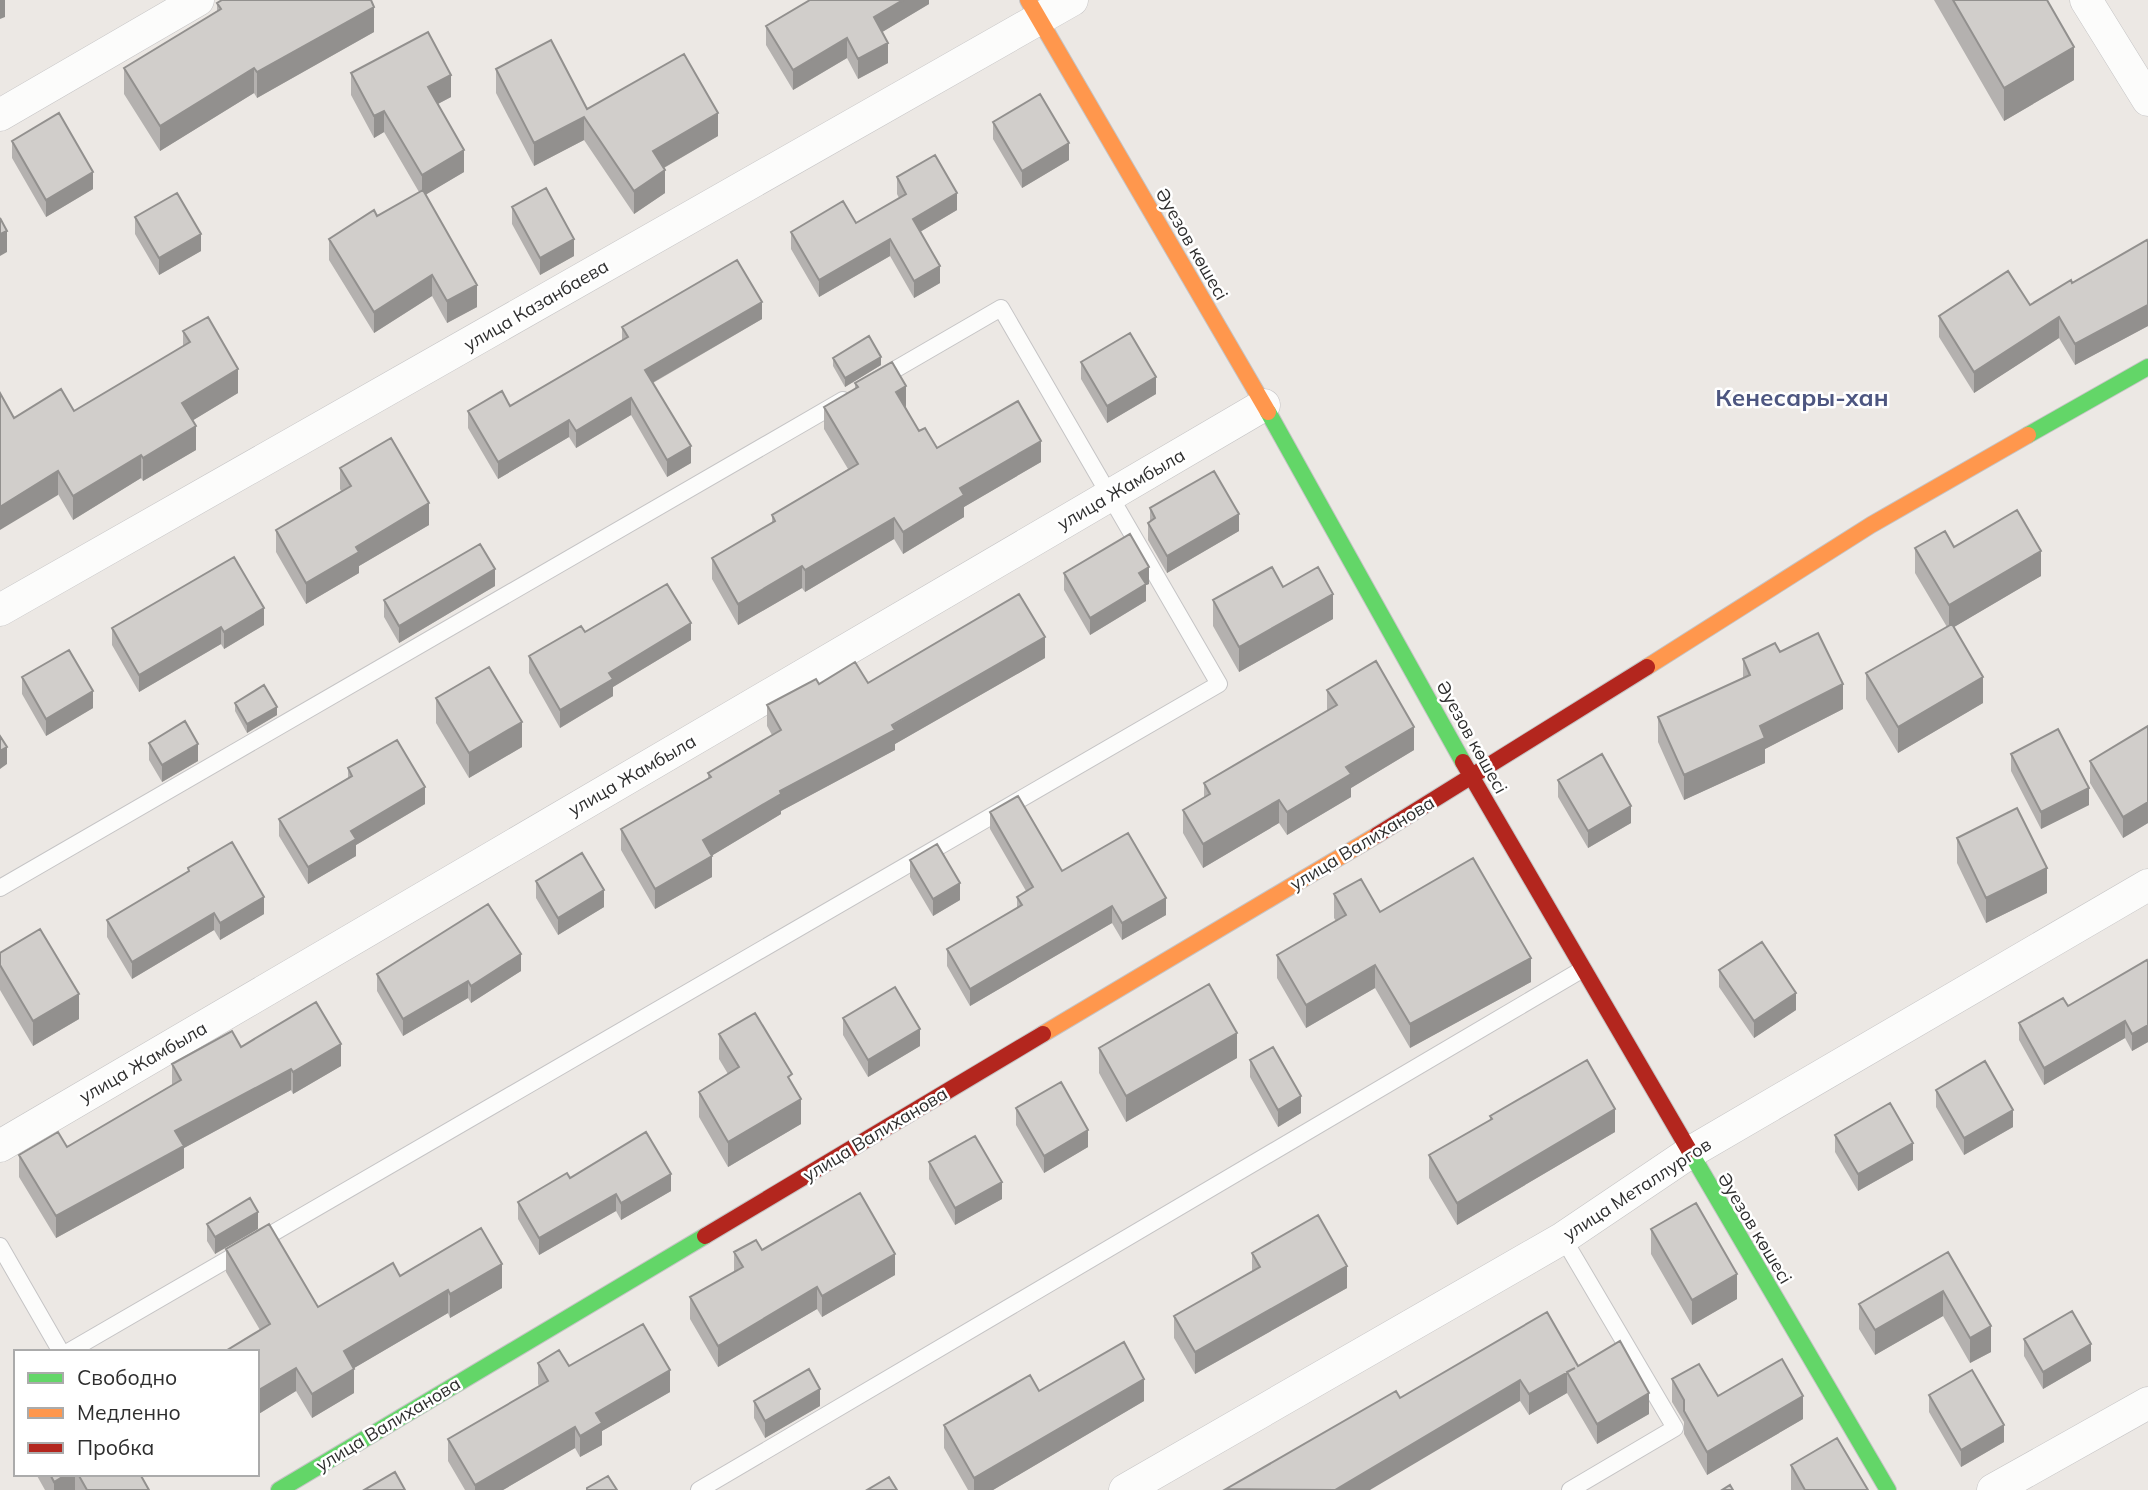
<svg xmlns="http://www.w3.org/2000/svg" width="2148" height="1490" viewBox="0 0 2148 1490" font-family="Mulish,sans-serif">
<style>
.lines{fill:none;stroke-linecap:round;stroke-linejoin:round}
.lane-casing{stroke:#c5c4c5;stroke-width:18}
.street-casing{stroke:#c5c4c5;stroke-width:33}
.fast-casing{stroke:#c5c4c5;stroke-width:18}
.slow-casing{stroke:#c5c4c5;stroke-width:18}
.jam-casing{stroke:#c5c4c5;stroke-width:18}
.lane{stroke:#fcfcfb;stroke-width:16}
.street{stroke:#fcfcfb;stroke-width:32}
.fast{stroke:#63d668;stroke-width:16}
.slow{stroke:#ff974d;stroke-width:16}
.jam{stroke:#b3261e;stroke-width:16}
.wall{fill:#b4b1af}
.shaded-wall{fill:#92908e}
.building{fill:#d1cecb;stroke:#92908e;stroke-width:2}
.labels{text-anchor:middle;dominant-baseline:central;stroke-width:5;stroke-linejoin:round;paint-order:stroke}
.street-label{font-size:18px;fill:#2e2e2e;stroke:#fff}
.district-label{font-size:24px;font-weight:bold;fill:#4d5680;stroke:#fff}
</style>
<rect width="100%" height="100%" fill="#ece8e4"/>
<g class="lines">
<defs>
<path id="lane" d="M0,888l843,-488
M1563,1238l112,190 -105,62
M0,1246l61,106
M68,1352l1151,-668 -218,-376 -124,72
M699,1490l884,-521"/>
<path id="street" d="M2086,0l62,100
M0,115l198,-115
M0,610l1072,-610
M0,1146l1264,-741
M1125,1490l438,-252 126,-85 459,-268
M1993,1490l155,-87"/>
<path id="fast" d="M1268,412l195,350
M2028,435l120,-68
M1689,1150l199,340
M279,1490l426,-254"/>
<path id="slow" d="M1028,0l240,412
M1647,667l224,-142 157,-90
M1043,1034l334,-199"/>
<path id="jam" d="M1463,762l226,388
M1377,835l270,-168
M705,1236l338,-202"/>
</defs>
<use href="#lane" class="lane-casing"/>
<use href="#street" class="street-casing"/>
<use href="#fast" class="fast-casing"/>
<use href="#slow" class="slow-casing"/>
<use href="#jam" class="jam-casing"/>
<use href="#lane" class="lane"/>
<use href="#street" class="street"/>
<use href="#fast" class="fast"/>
<use href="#slow" class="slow"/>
<use href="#jam" class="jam"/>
</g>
<path class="wall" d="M929,0v4l-47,28 6,31 -30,16 -11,-21 -54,32 -27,-45v-19z
M1934,0h113l27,80 -70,41z
M217,3l157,29 -117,66 -3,-5 -94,58 -36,-57v-26l93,-57z
M496,69l91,40 131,27 -54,32 1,25 -31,21 -50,-74 -50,26 -38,-73z
M351,73l100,24 -13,7 26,68 -38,22 51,113 -30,16 -15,-27 -58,37 -45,-73v-21l48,-23 42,-24 -35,-60 -10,6 -23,-43z
M993,122l76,38 -47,28 -29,-49z
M12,141l81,48 -47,28 -34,-59z
M897,177l60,33 -37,22 20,51 -26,15 -24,-42 -71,41 -28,-48v-17l65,-9 43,-25 -2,-4z
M512,207l62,49 -34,19 -28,-51z
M135,217l66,34 -42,24 -24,-41z
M2148,242v84l-73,39 -16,-27 -85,55 -35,-56v-21l91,-11 42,-22z
M762,319l-109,64 38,80 -24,14 -36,-62 -55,33 -7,-11 -71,42 -30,-51v-17l42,-5 112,-66v-13z
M183,331l55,62 -45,27 3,30 -53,31 -2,-3 -68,42 -59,-102 60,-7 109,-65z
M833,358l48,7 -36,22 -12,-21z
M1081,362l75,32 -49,29 -26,-44z
M855,383l51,25 13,23 18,17 104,14 -77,45v10l-61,37 -9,-15 -89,53 -3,-4 -64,37 -26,-46v-21l60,-35v-8l76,-46 -24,-40v-22l31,-18z
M340,468l89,57 -70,41v7l-53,31 -30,-52v-22l65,-39 -1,-2z
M1150,508l89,23 -72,42 -19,-33v-17l2,-1z
M1954,547l87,29 -87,51 29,76 -85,50 -32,-54v-26l81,-46 -32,-54v-25z
M1064,573l85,11 -3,1v16l-56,34 -26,-45z
M495,586l-96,57 -15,-26v-17z
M1283,587l50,32 -94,53 -26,-46v-26z
M264,625l-40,24 -3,-5 -82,48 -27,-47v-17z
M585,632l106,8 -78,47v9l-53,32 -31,-55v-17z
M1780,652l63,57 -78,40v14l-81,37 -26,-58v-25l85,-39v-19z
M1045,658l-150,86v6l-114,61v3l-70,42 1,21 -57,32 -34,-59v-21l87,-50v-6l64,-38 -5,-9v-21l52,-21 49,-1z
M22,677l71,31 -47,28 -24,-42z
M1327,690l87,60 -63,38v9l-64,38 -8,-12 -76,45 -20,-35v-23l21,-13v-14l123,-72z
M436,698l86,49 -53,31 -33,-55z
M235,703l42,12 -30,18 -12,-22z
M2148,726v97l-25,15 -33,-55v-22z
M149,743l49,18 -36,21 -13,-22z
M2011,754l78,51 -48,24 -30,-58z
M348,768l77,36 -69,41v11l-48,28 -29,-48v-17l69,-41z
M1558,780l73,43 -43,25 -30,-51z
M990,812l72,59 104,44 -44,25 -10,-17 -142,83 -23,-40v-17l70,-41v-11l9,-6 -36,-62z
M1957,838l90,55 -61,30 -29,-60z
M910,860l50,40 -27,16 -23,-39z
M188,868l76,46 -44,26 -6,-10 -82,49 -25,-42v-17l81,-48z
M536,881l68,26 -46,28 -22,-37z
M1334,894l46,18 151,70 -121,66 -35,-60 -69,40 -29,-50v-23l59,-34 -2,-3z
M0,953l79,66 -46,27 -33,-56z
M2148,962v80l-16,9 -7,-13 -81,47 -25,-45v-17l49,-17z
M1719,970l77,40 -42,28 -35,-51z
M521,971l-50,32 -3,-5 -65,38 -26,-45v-17z
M843,1018l77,28 -52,31 -25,-42z
M719,1034l73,50 9,40 -73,43 -29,-50v-25l29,-18 -9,-15z
M241,1047l100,19 -48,28 -2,-4 -107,58v20l-128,70 -37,-61v-22l48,-8 105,-62v-21z
M1099,1048l138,10 -111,64 -27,-49z
M1250,1060l51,53 -23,14 -28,-50z
M1936,1090l77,37 -49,28 -28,-48z
M1016,1108l72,39 -44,26 -28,-48z
M1490,1116l125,16 -158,93 -28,-47v-23l61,-35z
M1835,1135l78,25 -55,31 -23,-39z
M929,1162l73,37 -47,26 -26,-46z
M570,1178l101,13 -50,29 -5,-9 -77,44 -21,-36v-17z
M258,1212l-43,42 -8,-13v-17z
M1651,1229l86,70 -45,26 -41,-71z
M226,1249l92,58 82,-31 102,12 -52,30 -2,-5 -94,55v25l-42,25 -16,-27 -39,24v-63l3,-22 -34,-58z
M762,1250l133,25 -73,42 -5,-8 -99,58 -28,-48v-22l44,-25v-20z
M1948,1252l43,100 -21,11 -27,-47 -68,39 -16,-26v-25z
M1252,1253l95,35 -152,86 -21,-36v-22l78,-45z
M2024,1339l67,22 -48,28 -19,-33z
M538,1363l31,3 101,26 -68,39v14l-22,12 -5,-9 -72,42h-38l-17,-29v-22l91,-53 -1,-2z
M1578,1366l71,48 -52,30 -30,-51 -38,22 -9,-14 -120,-3z
M1672,1379l46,17 85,23 -96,56 -23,-41v-12l-12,-20z
M1039,1391l105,10 -151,89h-25l-24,-42v-23z
M1929,1395l75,47 -43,25 -32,-55z
M754,1401l66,5 -55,32 -11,-20z
M1791,1465l77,25h-77z
M36,1474h104l9,16h-104z"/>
<path class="shaded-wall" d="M0,0h5v17l-5,2z
M903,0h26v4l-55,33v-20z
M374,7v25l-117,66v-26z
M847,38v20l-54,32v-20z
M888,43v20l-30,16v-20z
M2074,47v33l-70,41v-33z
M254,68v25l-94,58v-25z
M451,75v22l-23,12v-22z
M384,111v21l-10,6v-22z
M718,113v23l-65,38v-23z
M584,117v23l-50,26v-23z
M1069,143v17l-47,28v-17z
M464,150v22l-42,25v-22z
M665,170v23l-31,21v-23z
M93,172v17l-47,28v-17z
M957,193v17l-44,26v-17z
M7,231v21l-7,4v-22z
M201,234v17l-42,24v-17z
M574,239v17l-34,19v-17z
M890,239v17l-71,41v-17z
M940,266v17l-26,15v-17z
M432,275v21l-58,37v-21z
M477,285v22l-30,16v-22z
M762,302v17l-117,68v-17z
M2148,305v21l-73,39v-21z
M2059,317v21l-85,55v-21z
M881,357v8l-36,22v-9z
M238,369v24l-56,34v-24z
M1156,377v17l-49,29v-17z
M906,386v22l-10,-16z
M631,398v17l-55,33v-17z
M569,420v17l-71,42v-17z
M196,426v24l-53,31v-23z
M1041,441v21l-77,45v10l-61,37v-22l57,-44z
M691,446v17l-24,14v-17z
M141,455v23l-68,42v-24z
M58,471v24l-58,35v-23z
M429,503v22l-70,41v7l-53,31v-21l50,-36z
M1239,514v17l-72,42v-17z
M894,518v21l-89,53v-22z
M2041,551v25l-92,54v-25z
M802,566v22l-64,37v-21z
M1149,567v17l-3,1v16l-56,34v-17l49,-45z
M495,569v17l-96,57v-17z
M1333,594v25l-94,53v-25z
M264,608v17l-40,24v-17z
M691,623v17l-78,47v9l-53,32v-18l49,-37z
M221,627v17l-82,48v-17z
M1045,637v21l-150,86v6l-114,61v3l-78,47v-21l77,-49z
M1983,677v26l-85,50v-26z
M1843,684v25l-78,40v14l-81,37v-25l76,-49z
M93,691v17l-47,28v-17z
M277,707v8l-30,18v-9z
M522,722v25l-53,31v-25z
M1414,727v23l-63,38v9l-64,38v-23l59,-45z
M198,744v17l-36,21v-17z
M7,747v17l-7,5v-18z
M425,787v17l-69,41v11l-48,28v-17l43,-36z
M2089,788v17l-48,24v-17z
M1279,800v23l-76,45v-24z
M2148,802v21l-25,15v-21z
M1631,806v17l-43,25v-17z
M712,856v21l-57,32v-20z
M2047,868v25l-61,30v-25z
M960,883v17l-27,16v-17z
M604,890v17l-46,28v-17z
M264,897v17l-44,26v-17z
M1166,898v17l-44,25v-17z
M1112,906v17l-142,83v-17z
M214,913v17l-82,49v-17z
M521,954v17l-50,32v-17z
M1531,958v24l-121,66v-24z
M1375,965v23l-69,40v-23z
M468,981v17l-65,38v-17z
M1796,993v17l-42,28v-17z
M79,994v25l-46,27v-25z
M2125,1021v17l-81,47v-17z
M2148,1025v17l-16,9v-17z
M920,1029v17l-52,31v-17z
M1237,1033v25l-111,64v-26z
M341,1044v22l-48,28v-22z
M291,1069v21l-107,58v20l-128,70v-22l119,-85z
M1301,1096v17l-23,14v-17z
M801,1099v25l-73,43v-25z
M1615,1109v23l-158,93v-22z
M2013,1110v17l-49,28v-17z
M1088,1130v17l-44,26v-17z
M1913,1143v17l-55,31v-17z
M671,1174v17l-50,29v-17z
M1002,1182v17l-47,26v-17z
M616,1194v17l-77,44v-17z
M258,1212v17l-43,25v-17z
M895,1254v21l-73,42v-21z
M502,1264v24l-52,30v-24z
M1347,1266v22l-152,86v-22z
M1737,1274v25l-45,26v-25z
M817,1287v22l-99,58v-21z
M448,1290v23l-104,61v-23z
M1943,1291v25l-68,39v-25z
M1991,1326v26l-21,11v-25z
M2091,1344v17l-48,28v-17z
M296,1368v23l-39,24v-24z
M354,1369v24l-42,25v-24z
M670,1370v22l-68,39v14l-22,12v-21l16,-23z
M1567,1372v21l-38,22v-21z
M1144,1379v22l-151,89h-19v-12z
M1520,1380v21l-150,89h-35z
M820,1389v17l-55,32v-17z
M1649,1393v21l-52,30v-20z
M1803,1396v23l-96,56v-23z
M2004,1425v17l-43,25v-17z
M575,1427v21l-72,42h-28v-5z
M67,1474h8v16h-21v-8z"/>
<path class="building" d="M222,0h149l3,7 -117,65 -3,-4 -94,58 -36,-58 97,-59 -4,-6z
M810,0h93l-29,17 14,26 -30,16 -11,-21 -54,32 -27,-44z
M1953,0h94l27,47 -70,41z
M428,32l23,43 -23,12 36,63 -42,25 -38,-64 -10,5 -23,-43z
M551,40l36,69 97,-55 34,59 -65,38 12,19 -31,21 -50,-74 -50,26 -38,-74z
M1040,94l29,49 -47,28 -29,-49z
M59,113l34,59 -47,28 -34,-59z
M935,155l22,38 -44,26 27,47 -26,15 -24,-42 -71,41 -28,-48 52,-31 13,22 50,-29 -9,-17z
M546,188l28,51 -34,19 -28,-51z
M423,190l54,95 -30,16 -15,-26 -58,37 -45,-73 45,-29 3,6z
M177,193l24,41 -42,24 -24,-41z
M0,218l7,13 -7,3z
M2147,240l1,2v63l-73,39 -16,-27 -85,55 -35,-56 69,-45 22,34 41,-25 1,3z
M737,260l25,42 -117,68 46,76 -24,14 -36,-62 -55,33 -7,-11 -71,42 -30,-51 34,-20 8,15 118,-69 -6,-10z
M208,317l30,52 -56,34 14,23 -53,32 -2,-3 -68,41 -15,-25 -58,36v-114l14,25 47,-29 13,22 116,-69 -7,-11z
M1130,333l26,44 -49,29 -26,-44z
M869,336l12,21 -36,21 -12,-20z
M892,362l14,24 -10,6 23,39 6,-3 12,20 81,-47 23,40 -81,47 4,7 -61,37 -9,-14 -89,52 -3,-4 -64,38 -26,-46 63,-37 -3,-6 86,-51 -34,-57 34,-20 -3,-4z
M391,438l38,65 -73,44 3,5 -53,31 -30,-53 75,-44 -11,-18z
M1214,471l25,43 -72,42 -19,-33 7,-5 -5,-10z
M2017,510l24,41 -92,54 -34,-57 30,-17 9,16z
M1130,534l19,33 -10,6 7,11 -56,34 -26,-45z
M480,544l15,25 -96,57 -15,-26z
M234,557l30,51 -40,24 -3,-5 -82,48 -27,-47z
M1272,567l11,20 35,-20 15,27 -94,53 -26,-47z
M667,584l24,39 -82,50 4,6 -53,31 -31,-54 52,-30 4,6z
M1019,594l26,43 -153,88 3,5 -115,61 1,3 -78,46 9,16 -57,33 -34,-60 90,-52 -3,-4 73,-43 -14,-25 49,-26 3,5 36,-22 13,21z
M1952,624l31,53 -85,50 -32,-54z
M1818,633l25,51 -83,42 5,12 -81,37 -26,-58 92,-42 -7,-16 32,-16 5,9z
M69,650l24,41 -47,28 -24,-42z
M1376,661l38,66 -68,40 5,7 -64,38 -8,-12 -76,44 -20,-34 27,-16 -6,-11 133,-78 -10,-15z
M489,667l33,55 -53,31 -33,-55z
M264,685l13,22 -30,17 -12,-21z
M185,721l13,23 -36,21 -13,-22z
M2148,726v76l-25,15 -33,-56z
M2058,729l31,59 -48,24 -30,-58z
M0,736l7,11 -7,4z
M397,740l28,47 -74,44 5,8 -48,28 -29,-48 73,-43 -4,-8z
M1602,754l29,52 -43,25 -30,-51z
M1018,796l44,75 66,-38 38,65 -44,25 -10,-17 -142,83 -23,-40 75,-44 -5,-8 16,-10 -43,-75z
M2017,808l30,60 -61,30 -29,-60z
M232,842l32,55 -44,26 -6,-10 -82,49 -25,-42 82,-49 -1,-3z
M937,844l23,39 -27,16 -23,-39z
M582,853l22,37 -46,28 -22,-37z
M1473,858l58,100 -121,66 -35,-59 -69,40 -29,-50 69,-40 -12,-21 27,-15 19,33z
M488,904l33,50 -50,32 -3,-5 -65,38 -26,-45z
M40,929l39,65 -46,27 -33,-56v-12z
M1762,942l34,51 -42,28 -35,-51z
M2147,960l1,2v63l-16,9 -7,-13 -81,47 -25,-45 44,-25 5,8z
M1209,984l28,49 -111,63 -27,-48z
M895,987l25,42 -52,31 -25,-42z
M316,1002l25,42 -48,28 -2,-3 -116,62 9,15 -128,70 -37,-61 39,-23 9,15 114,-67 -9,-16 60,-33 9,16z
M755,1013l37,61 -4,3 13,22 -73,43 -29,-50 40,-25 -20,-33z
M1273,1047l28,49 -23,14 -28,-50z
M1587,1060l28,49 -158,94 -28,-48 63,-36 -2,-3z
M1985,1061l28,49 -49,28 -28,-48z
M1061,1082l27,48 -44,26 -28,-48z
M1890,1103l23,40 -55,31 -23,-39z
M646,1132l25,42 -50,29 -5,-9 -77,44 -21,-36 49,-29 3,5z
M975,1136l27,46 -47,26 -26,-46z
M860,1193l35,61 -73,42 -5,-9 -99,59 -28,-49 53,-30 -9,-15 22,-12 6,10z
M250,1198l8,14 -43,25 -8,-13z
M1696,1203l41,71 -45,26 -41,-71z
M1318,1215l29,51 -152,86 -21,-36 86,-49 -8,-14z
M269,1224l49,83 75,-44 7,13 81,-48 21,36 -52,30 -2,-4 -104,61 10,18 -42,25 -16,-26 -39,23v-39h-33l46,-28 -44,-75z
M1948,1252l43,74 -21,12 -27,-47 -68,39 -16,-26z
M2072,1311l19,33 -48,28 -19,-33z
M1547,1312l31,54 42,-25 29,52 -52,31 -30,-52 8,-4 -46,26 -9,-14 -185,110 -109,-1 170,-98 4,7z
M643,1324l27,46 -74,43 6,10 -22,13 -5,-9 -100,58 -27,-46 100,-58 -10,-18 21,-13 10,16z
M1124,1342l20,37 -170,99 -30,-53 86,-50 9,16z
M1782,1359l21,37 -96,56 -23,-41v-11l-12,-21 27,-15 19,32z
M809,1369l11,20 -55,32 -11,-20z
M1972,1370l32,55 -43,25 -32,-55z
M1837,1438l31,52h-63l-14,-25z
M395,1472l10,18h-41z
M50,1474h17l-13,8z
M78,1474h62l9,16h-62z
M608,1476l9,14h-30v-2z
M889,1477l8,13h-30z
M1730,1485l3,5h-11z"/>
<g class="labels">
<g class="street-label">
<text transform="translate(1192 244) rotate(60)">Әуезов көшесі</text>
<text transform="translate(536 305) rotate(-30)">улица Казанбаева</text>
<text transform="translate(1121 489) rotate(-30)">улица Жамбыла</text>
<text transform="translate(1472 737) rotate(61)">Әуезов көшесі</text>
<text transform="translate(632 775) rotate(-30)">улица Жамбыла</text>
<text transform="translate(1362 843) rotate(-31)">улица Валиханова</text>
<text transform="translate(143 1062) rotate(-30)">улица Жамбыла</text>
<text transform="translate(875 1134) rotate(-31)">улица Валиханова</text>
<text transform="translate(1637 1189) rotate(-33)">улица Металлургов</text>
<text transform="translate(1755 1228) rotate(59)">Әуезов көшесі</text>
<text transform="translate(388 1424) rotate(-31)">улица Валиханова</text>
</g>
<g class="district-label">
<text x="1802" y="397">Кенесары-хан</text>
</g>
</g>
<rect x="14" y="1350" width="245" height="126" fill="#ffffff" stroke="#ababab" stroke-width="2"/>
<rect x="28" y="1373" width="35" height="10" fill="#63d668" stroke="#ababab" stroke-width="2"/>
<text x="77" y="1385" font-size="21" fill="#2e2e2e">Свободно</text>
<rect x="28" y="1408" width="35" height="10" fill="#ff974d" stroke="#ababab" stroke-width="2"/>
<text x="77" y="1420" font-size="21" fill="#2e2e2e">Медленно</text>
<rect x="28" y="1443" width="35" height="10" fill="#b3261e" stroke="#ababab" stroke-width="2"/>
<text x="77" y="1455" font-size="21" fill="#2e2e2e">Пробка</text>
</svg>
